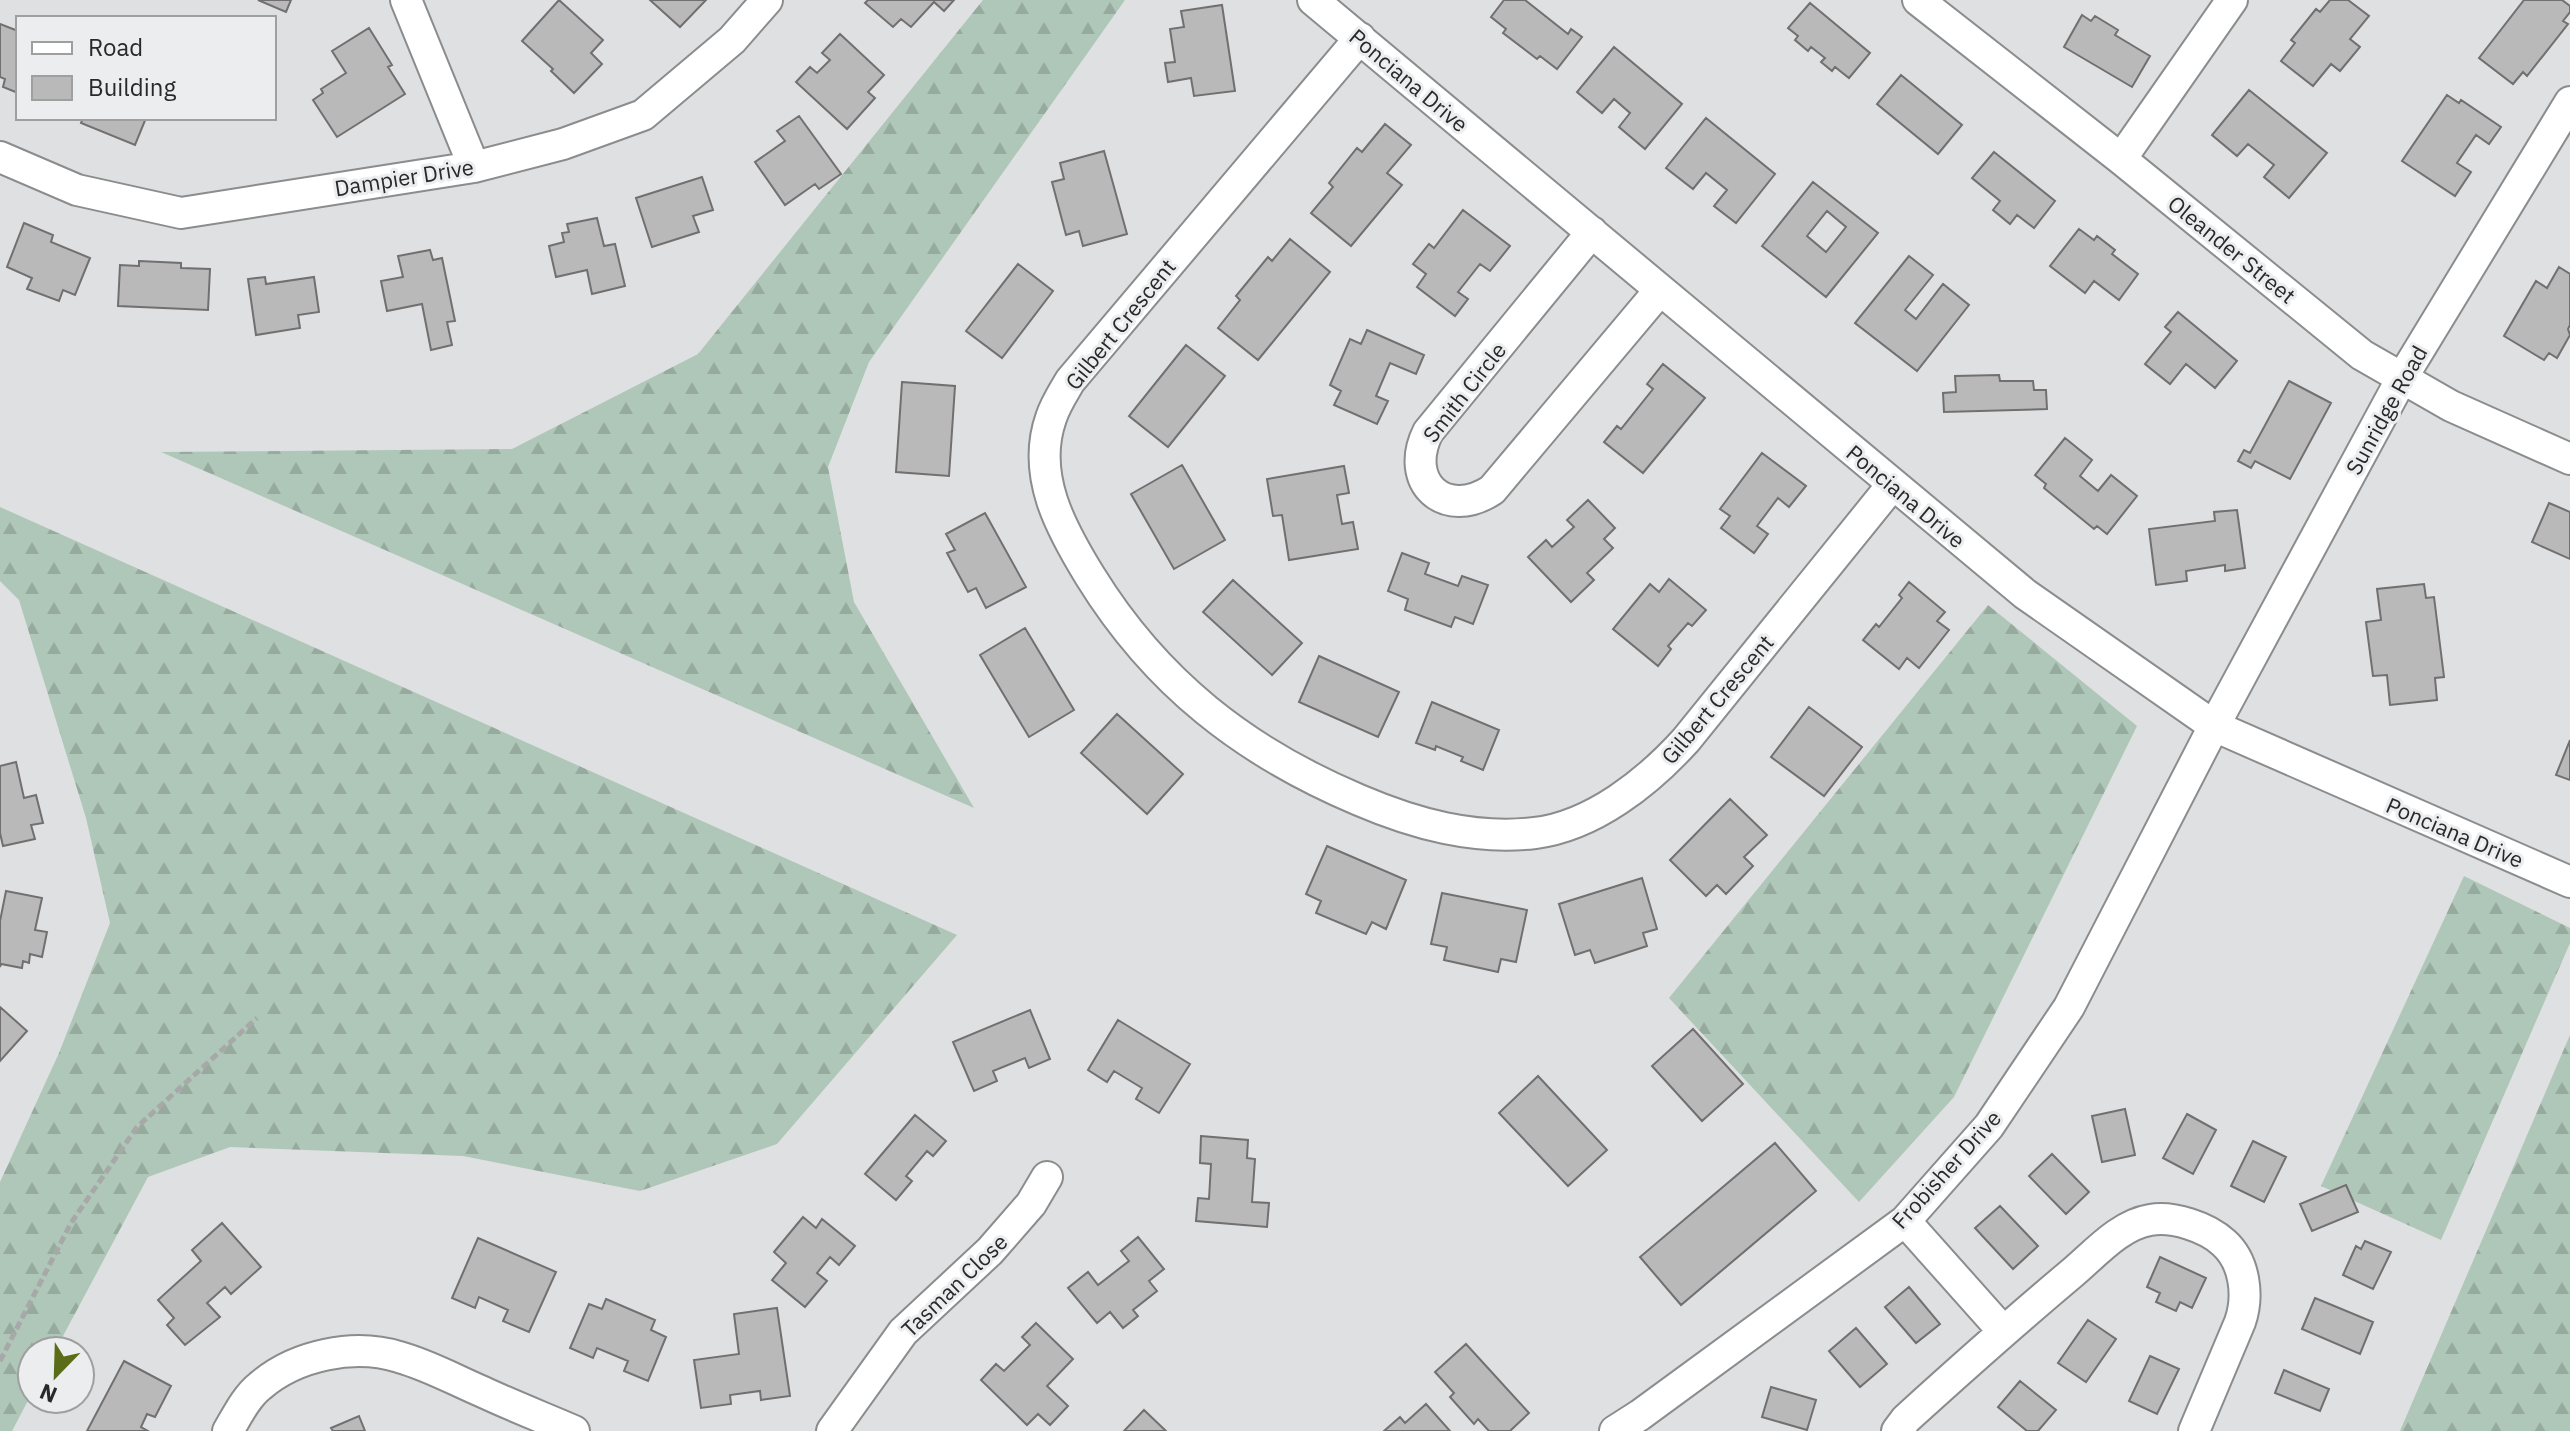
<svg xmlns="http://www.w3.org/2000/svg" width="2570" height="1431" viewBox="0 0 2570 1431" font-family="'IBM Plex Sans',sans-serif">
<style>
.forest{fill:url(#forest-firs)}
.building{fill:#bab9b9;stroke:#716f70;stroke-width:2;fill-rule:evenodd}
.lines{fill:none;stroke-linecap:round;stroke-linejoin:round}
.minor-casing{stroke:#8b8c8d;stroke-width:34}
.path{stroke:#a7a8a8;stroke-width:5;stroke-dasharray:8 4;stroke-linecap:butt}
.minor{stroke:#fff;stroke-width:30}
.labels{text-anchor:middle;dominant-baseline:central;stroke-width:6;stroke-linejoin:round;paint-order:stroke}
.street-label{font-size:22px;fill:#282929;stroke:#ecedee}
</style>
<defs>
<pattern id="forest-firs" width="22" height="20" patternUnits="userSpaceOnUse" patternTransform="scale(2)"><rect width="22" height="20" fill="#aec7b8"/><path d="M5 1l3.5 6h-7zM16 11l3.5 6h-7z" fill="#96ab9e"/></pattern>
</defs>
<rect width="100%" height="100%" fill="#dfe0e1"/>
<path class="forest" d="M983,0h142l-256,362 -41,105 26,135 120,206 -813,-356 351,-3 186,-95z
M0,507l957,428 -180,209 -137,47 -177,-35 -233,-9 -82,30 -93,174h-23v42l-20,38h-12v-249l59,-129 51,-130 -24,-105 -67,-218 -19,-19z
M1988,605l149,121 -183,371 -95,105 -190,-204z
M2464,876l106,52v15l-129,297 -120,-54z
M2570,1035v396h-170z"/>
<path class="building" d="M258,0h33l-5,12z
M559,0l44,40 -12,13 11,11 -28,29 -23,-22 2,-2 -31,-28z
M650,0h56l-26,27z
M868,0h86l-10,11 -10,-9 -23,25 -10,-8 -8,8 -28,-24z
M1504,0h21l43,34 3,-5 11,8 -25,32 -17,-13 -3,3 -34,-26 3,-4 -15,-12z
M2330,0h18l21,16 -19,23 10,8 -20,24 -9,-7 -18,22 -32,-25 14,-18 -4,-3 25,-31 4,3z
M2524,0h38l8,6v6l-7,9 5,3 -41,52 -4,-4 -10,12 -34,-26z
M1810,3l60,50 -21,25 -14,-11 -3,4 -11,-9 4,-4 -14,-11 -3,4 -13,-11 3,-4 -10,-8z
M1222,5l13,86 -41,5 -3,-18 -23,4 -3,-19 10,-1 -5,-33 14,-2 -3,-16z
M2082,15l9,6 4,-5 23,14 -3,5 35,21 -18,31 -68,-40z
M0,24l18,7v62l-15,-6 2,-8 -5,-2z
M369,28l23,37 -4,2 17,27 -68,43 -24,-37 10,-7 -2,-4 25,-16 -14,-22z
M840,34l44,41 -16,17 7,6 -28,31 -51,-47 14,-15 7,6 13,-13 -8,-7z
M1614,47l68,57 -37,45 -26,-22 11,-14 -16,-14 -12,14 -25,-21z
M1901,75l61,50 -24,29 -61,-50z
M2249,90l78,63 -38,45 -25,-21 10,-12 -26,-21 -11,12 -25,-21z
M2447,95l12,8 2,-3 40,27 -12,17 -13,-9 -19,28 14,9 -16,24 -53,-35z
M799,116l42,58 -22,15 -4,-5 -30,21 -30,-43 30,-21 -8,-10z
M83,118h63l-11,27 -54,-22z
M1706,118l69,56 -39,49 -22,-17 13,-16 -21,-17 -13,16 -27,-21z
M1385,124l26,21 -24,28 15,12 -51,61 -40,-33 22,-26 -4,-4 28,-35 5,4z
M1104,151l23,83 -44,12 -4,-15 -13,4 -14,-53 12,-3 -4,-16z
M1994,152l61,49 -21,27 -17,-13 -7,9 -17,-14 7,-9 -28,-23z
M702,177l11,33 -20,6 6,16 -47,15 -16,-49z
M1813,182l65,51 -52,64 -64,-51zM1827,211l19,16 -20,25 -19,-16z
M1463,210l47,36 -20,25 -10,-7 -22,28 10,7 -13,17 -38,-29 9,-13 -13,-10 16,-20 5,4z
M597,218l7,28 11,-2 10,42 -33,8 -5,-24 -31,7 -7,-31 15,-4 -2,-9 7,-1 -2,-8z
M24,223l29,12 -2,7 39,16 -15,37 -12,-5 -4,11 -32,-12 5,-11 -25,-11z
M2079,229l15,11 3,-4 18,14 -3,4 26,20 -19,26 -25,-19 -9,12 -35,-27z
M1290,239l40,33 -72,88 -40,-32 22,-28 -4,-4 32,-39 4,4z
M430,250l3,10 9,-2 13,63 -8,1 5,23 -21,5 -9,-46 -35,7 -6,-30 22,-4 -5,-21z
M1909,256l24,19 -28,35 11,9 27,-35 26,21 -52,66 -62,-48z
M139,261l42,2v5l29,1 -2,41 -90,-4 2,-41 19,1z
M1018,264l35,27 -51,67 -36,-27z
M2559,267l11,7v51l-2,4 2,6 -13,23 -8,-5 -5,7 -40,-24 32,-55 11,7z
M265,277l1,7 48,-7 5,35 -21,3 2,13 -44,7 -8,-56z
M2178,312l59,49 -22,27 -29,-24 -16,20 -25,-20 26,-32 -6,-5z
M1367,330l57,25 -8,19 -26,-11 -14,33 12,5 -11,23 -43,-19 7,-14 -11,-6 20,-46 11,5z
M1186,345l39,31 -57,71 -39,-31z
M1663,364l42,34 -62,75 -39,-31 13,-16 4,3 32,-40 -6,-5z
M1999,375l1,6h33l1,9h12l1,19 -103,3 -1,-19 13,-1 -1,-16z
M2289,381l42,22 -41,76 -35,-18 -4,7 -13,-7 6,-11 6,3z
M902,382l53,4 -6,90 -53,-4z
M2065,438l27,22 -12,16 18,15 13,-16 26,21 -30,38 -10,-8 -3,3 -50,-41 2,-4 -11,-9z
M1762,453l44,33 -17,21 -11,-9 -21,28 11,8 -14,19 -33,-25 9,-12 -10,-7z
M1182,465l43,75 -51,29 -43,-75z
M1344,466l5,27 -12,2 5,29 11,-2 5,27 -69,11 -7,-45 -9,1 -6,-37z
M1588,500l27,28 -11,11 9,9 -26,25 7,7 -23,22 -43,-45 18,-17 6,7 22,-20 -7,-7z
M2549,503l21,9v47l-38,-17z
M2237,510l8,58 -20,3v-6l-39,6 1,10 -31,4 -7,-56 66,-8 -1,-9z
M985,513l41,74 -40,21 -10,-20 -8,4 -21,-39 8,-3 -9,-16z
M1402,553l27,10 -4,11 33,12 4,-10 26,9 -15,39 -18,-7 -4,10 -46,-17 3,-11 -20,-8z
M1669,579l37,31 -14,16 -4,-3 -20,23 3,3 -13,17 -45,-37 37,-45 9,8z
M1233,580l69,63 -30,32 -69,-63z
M1909,582l36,30 -8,9 12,9 -30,38 -12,-10 -8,11 -36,-29 13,-16 3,3 23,-29 -3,-3z
M2424,584l2,14 8,-1 10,80 -9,1 2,22 -47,5 -3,-30 -14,1 -7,-54 15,-2 -4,-31z
M1025,628l49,82 -45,27 -49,-82z
M1319,656l80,36 -21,45 -79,-35z
M1432,702l67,28 -16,40 -22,-9 2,-4 -27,-11 -1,4 -19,-7z
M1809,707l53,40 -38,49 -53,-39z
M1117,714l66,60 -36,40 -66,-61z
M2570,740v40l-14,-5z
M16,762l8,36 12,-3 7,28 -12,2 4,14 -32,7 -3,-13v-67z
M1730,799l37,36 -23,22 9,9 -27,28 -9,-9 -11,11 -36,-36z
M1327,846l79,34 -20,49 -14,-7 -6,12 -50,-21 5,-12 -15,-7z
M1642,878l15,51 -14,4 4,13 -52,17 -5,-13 -15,5 -16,-51z
M6,891l36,7 -7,32 12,2 -5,25 -12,-3 -1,9 -6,-2 -1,7 -21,-4 -1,3v-46z
M1442,893l85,17 -11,52 -15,-3 -3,13 -54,-12 3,-13 -16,-3z
M0,1007l27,24 -27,30z
M1030,1010l20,49 -21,9 -4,-10 -32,13 4,10 -23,10 -21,-49z
M1118,1020l72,44 -31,49 -23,-14 6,-11 -28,-17 -7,11 -19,-12z
M1693,1029l50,55 -41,37 -50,-55z
M1538,1076l69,74 -39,36 -69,-73z
M2125,1109l10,46 -33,7 -10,-46z
M2187,1114l29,16 -23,44 -30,-16z
M915,1115l31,26 -13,15 -6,-5 -21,25 6,5 -16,19 -31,-26z
M1201,1136l47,4 -1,18 8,1 -3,43 17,1 -2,24 -71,-6 2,-23 11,1 2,-35 -11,-1z
M2253,1141l33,16 -22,45 -33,-16z
M1775,1143l41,48 -135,114 -41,-48z
M2052,1154l37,38 -23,22 -37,-38z
M2346,1185l12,27 -46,19 -12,-27z
M2000,1206l38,40 -25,23 -38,-41z
M803,1217l13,11 6,-9 33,27 -16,19 -9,-8 -13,16 10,8 -22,26 -33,-27 14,-17 -12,-11z
M222,1223l39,44 -30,27 -6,-7 -18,16 13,14 -35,28 -18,-20 7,-7 -16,-18 43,-39 -9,-11z
M1138,1237l26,32 -15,12 8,10 -24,19 5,6 -15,12 -13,-16 -13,11 -29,-35 20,-16 10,13 31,-24 -8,-10z
M478,1238l78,34 -27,60 -26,-11 5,-11 -29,-13 -4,11 -23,-10z
M2365,1241l26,11 -18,37 -30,-14 13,-29 5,3z
M2160,1257l46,21 -14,30 -12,-6 -4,9 -20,-9 4,-9 -13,-6z
M1909,1287l31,37 -24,19 -31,-36z
M2315,1298l58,24 -13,32 -58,-25z
M606,1299l49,21 -4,10 15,7 -18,44 -24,-10 4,-10 -31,-13 -4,10 -23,-10 19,-44 13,5z
M777,1308l13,88 -29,4 -1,-9 -30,4 1,9 -30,4 -7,-48 45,-6 -5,-40z
M2088,1320l28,19 -30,43 -28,-19z
M1036,1323l37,36 -26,27 21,20 -18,19 -12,-11 -11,11 -46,-45 15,-16 8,7 26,-26 -8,-8z
M1856,1328l31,36 -27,23 -31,-36z
M1466,1344l63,69 -19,18h-21l-11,-12 -4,5 -24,-27 4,-4 -19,-21z
M2150,1356l29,13 -22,45 -28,-13z
M124,1361l47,25 -16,31 -8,-3 -6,13 7,4h-61z
M2284,1370l45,19 -9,22 -45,-18z
M2020,1381l36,29 -18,21h-11l-29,-24z
M1771,1387l45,13 -9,30 -45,-13z
M1426,1404l24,27h-66l16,-14 5,6z
M1144,1410l22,21h-42z
M359,1416l6,15h-32l-2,-3z"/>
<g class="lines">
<defs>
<path id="minor" d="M406,0l68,167
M1313,0l712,594 189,132 356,156
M1918,0l203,159 241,196 89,51 119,53
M1360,38l-290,343c-7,12 -15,24 -19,37 -20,57 10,111 39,158 66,107 155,176 269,224 56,24 115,40 176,33 58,-7 113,-51 151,-93l207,-256
M0,157l77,33 104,23 293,-46 89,-23 80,-29 89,-75 35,-40
M2121,159l111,-159
M1592,232l-164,200c-25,50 17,89 64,58l168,-200
M1905,1221l98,110
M228,1431c9,-15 18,-34 32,-45 36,-31 94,-43 139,-29 29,8 56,23 84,35 30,14 61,26 91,39
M832,1431l71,-99 87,-81 41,-47 16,-27
M1615,1431l25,-16 265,-194 84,-95 80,-119 145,-281 188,-348 168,-276
M1897,1431l9,-12c54,-49 109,-98 165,-145 23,-19 48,-49 79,-54 23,-4 57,7 74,23 21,19 25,53 16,79l-46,109"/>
</defs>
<use href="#minor" class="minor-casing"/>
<path class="path" d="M0,1361l71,-138 66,-96 120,-109"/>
<use href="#minor" class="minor"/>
</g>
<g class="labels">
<g class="street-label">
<text transform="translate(1409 80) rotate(40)">Ponciana Drive</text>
<text transform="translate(404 177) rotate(-9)">Dampier Drive</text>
<text transform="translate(2232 249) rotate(39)">Oleander Street</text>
<text transform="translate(1120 324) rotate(-51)">Gilbert Crescent</text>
<text transform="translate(1464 392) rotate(-52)">Smith Circle</text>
<text transform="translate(2386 410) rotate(-61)">Sunridge Road</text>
<text transform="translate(1906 496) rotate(40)">Ponciana Drive</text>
<text transform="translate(1717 699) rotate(-50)">Gilbert Crescent</text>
<text transform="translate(2455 832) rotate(23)">Ponciana Drive</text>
<text transform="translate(1946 1169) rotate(-48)">Frobisher Drive</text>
<text transform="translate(954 1285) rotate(-44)">Tasman Close</text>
</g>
</g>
<rect x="16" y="16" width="260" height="104" fill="#ecedee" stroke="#9e9f9f" stroke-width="2"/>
<rect x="32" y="42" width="40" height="12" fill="#ffffff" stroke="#9e9f9f" stroke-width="2"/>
<text x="88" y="56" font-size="24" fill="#282929">Road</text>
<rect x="32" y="76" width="40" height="24" fill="#bab9b9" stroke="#9e9f9f" stroke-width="2"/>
<text x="88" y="96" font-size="24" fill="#282929">Building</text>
<g transform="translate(56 1375) rotate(203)"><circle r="38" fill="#ecedee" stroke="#9e9f9f" stroke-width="2"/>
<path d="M0-6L14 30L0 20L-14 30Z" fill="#5b6c18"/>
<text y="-12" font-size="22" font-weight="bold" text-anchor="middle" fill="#282929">N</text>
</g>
</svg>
